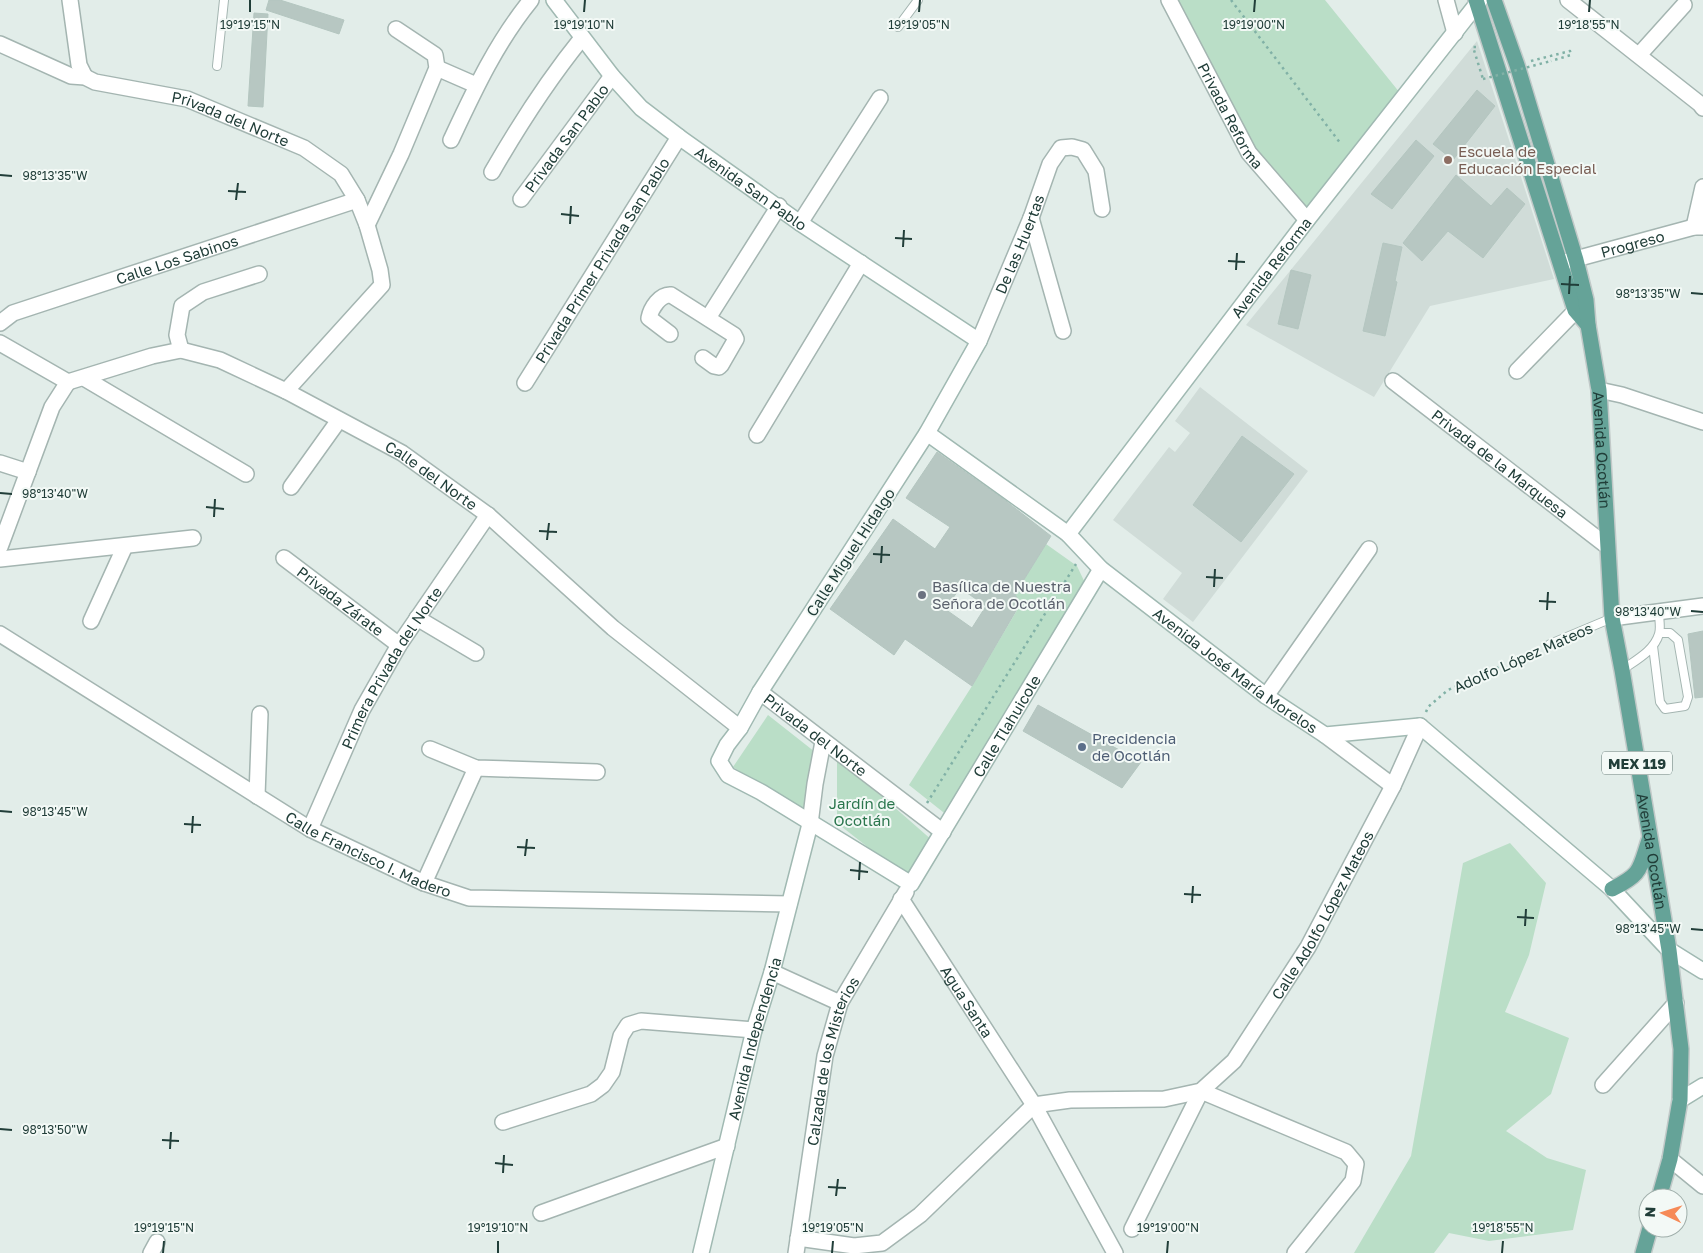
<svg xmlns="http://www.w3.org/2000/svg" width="1703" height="1253" viewBox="0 0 1703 1253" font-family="'Golos Text',sans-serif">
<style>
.built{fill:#d0dcd8}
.green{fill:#badec7}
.building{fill:#b7c7c2;stroke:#b4c6c0;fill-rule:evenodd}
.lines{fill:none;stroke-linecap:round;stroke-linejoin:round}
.lane-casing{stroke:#a4b5b1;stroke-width:10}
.street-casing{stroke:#a4b5b1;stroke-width:18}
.secondary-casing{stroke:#a0b9b2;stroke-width:18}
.primary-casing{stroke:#c1c9c8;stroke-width:18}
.path{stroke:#81b1a6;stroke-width:2.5;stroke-dasharray:2.5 4;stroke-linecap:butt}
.lane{stroke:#fff;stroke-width:8}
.street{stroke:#fff;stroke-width:15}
.secondary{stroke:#fff;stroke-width:15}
.primary{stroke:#65a398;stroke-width:15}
.path-bridge{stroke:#81b1a6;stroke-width:2.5;stroke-dasharray:2.5 4;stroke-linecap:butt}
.ticks{fill:none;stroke:#213e39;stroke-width:2}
.education-dot{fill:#8d6e63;stroke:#f3f9f6;stroke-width:2}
.worship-dot{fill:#6b7280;stroke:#f3f9f6;stroke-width:2}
.service-dot{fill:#5c6f8a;stroke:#f3f9f6;stroke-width:2}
.labels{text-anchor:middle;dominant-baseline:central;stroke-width:4;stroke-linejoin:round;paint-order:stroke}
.shield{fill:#f3f9f6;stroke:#607672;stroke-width:1}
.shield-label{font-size:14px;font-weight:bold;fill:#213e39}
.street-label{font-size:15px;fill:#213e39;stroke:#f3f9f6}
.education-label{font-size:15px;fill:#785e54;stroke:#f3f9f6;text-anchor:start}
.worship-label{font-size:15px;fill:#5b616d;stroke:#f3f9f6;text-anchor:start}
.service-label{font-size:15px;fill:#4e5e75;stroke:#f3f9f6;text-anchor:start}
.park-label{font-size:15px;fill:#2a764d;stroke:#f3f9f6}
.ticks-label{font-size:12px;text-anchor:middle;fill:#213e39;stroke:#f3f9f6;stroke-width:4;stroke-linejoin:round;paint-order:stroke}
</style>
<rect width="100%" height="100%" fill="#e2ede9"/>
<path class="built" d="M1477,41l77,238 -124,27 -56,91 -128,-72z
M1200,387l108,84 -115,151 -30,-23 19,-26 -69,-53 56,-73 6,5 15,-19 -15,-12z"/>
<path class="green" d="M1173,0h152l75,93 -94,119 -50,-60z
M1046,544l31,22 9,19 -138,231 -39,-31 63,-99 48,-81 -5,-11z
M768,715l47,37 -11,62 -71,-47z
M837,757l96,84 -22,40 -74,-58z
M1510,843l36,40 -17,72 -24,57 64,26 -18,56 -45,37 41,27 39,12 -13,60 -84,11 -40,-8 -15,20h-80l57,-97 52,-293z"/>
<path class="building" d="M269,0h11l64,20 -5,14 -73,-24z
M254,13l14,1 -5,93 -15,-1z
M1477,90l18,16 -42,54 -20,-16z
M1416,140l18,16 -42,53 -21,-15z
M1456,175l35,31 16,-18 18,16 -42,54 -35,-27 -26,30 -19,-18z
M1383,243l19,4 -7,34 2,1 -12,54 -22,-5z
M1291,270l20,5 -13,54 -20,-5z
M1242,436l52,38 -53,68 -48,-37z
M937,452l65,46 49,38 -36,58 5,10 -48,82 -67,-47 -11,16 -64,-46 63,-90 42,30 15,-22 -44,-29zM960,588l26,18 -14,22 -27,-19z
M1703,631v66l-8,1 -7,-64z
M1038,705l103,57 -19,26 -99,-57z"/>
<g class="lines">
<defs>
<path id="lane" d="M898,27l20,-27
M217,66l7,-66
M1550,644l62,-26
M1653,646l7,56 5,7 20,-3 3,-9 -10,-57 -8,-7h-10
M1622,670c14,-10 32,-19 37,-36 2,-6 0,-15 0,-21"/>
<g id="street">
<path d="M70,0l9,65 6,12"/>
<path id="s1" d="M1169,0l80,153 58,67"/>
<path d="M1446,0l9,33"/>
<path d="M1568,0l132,104 3,4"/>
<path id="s2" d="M0,44l71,32 14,1 10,5 92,17 117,49 37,26 16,26 10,25 13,45 2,15 -96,106"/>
<path d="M1639,55l45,-50"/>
<path d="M437,68l39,17"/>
<path d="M451,140c23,-49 45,-97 80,-140"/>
<path d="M492,172c27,-47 56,-92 90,-134"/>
<path id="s3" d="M521,199l91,-123"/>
<path d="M1031,218l32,113"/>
<path d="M800,223l80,-125"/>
<path d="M367,225l34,-71 36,-86 -2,-13 -39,-26"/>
<path d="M1694,227l9,-40"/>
<path id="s4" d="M1561,263l133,-36h9"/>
<path d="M708,318l71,-112"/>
<path id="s5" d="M0,323l13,-10 344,-113"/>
<path d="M670,334l-21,-16c2,-10 11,-24 22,-23l63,40 2,4 -15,26 -2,2 -5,-1 -11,-8"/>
<path id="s6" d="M979,341l52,-123 19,-54 11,-16 11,-1 11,3 13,21 6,38"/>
<path d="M0,343l68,39"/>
<path d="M181,350l-4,-15 5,-29 21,-14 56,-18"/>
<path d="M1517,371l68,-70"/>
<path d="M84,378l162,96"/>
<path id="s7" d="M1393,381l214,165"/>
<path id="s8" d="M68,382l84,-26 29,-6 39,10 66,31 116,62 86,62 125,113 127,100"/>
<path id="s9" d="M525,383l154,-246"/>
<path d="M1599,390l23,5 81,27"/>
<path d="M757,435l104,-172"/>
<path d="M0,463l28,9"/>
<path d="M291,487l48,-67"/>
<path d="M0,547l52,-140 16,-25"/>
<path id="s10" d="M284,558l115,87"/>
<path d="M0,559l193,-21"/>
<path d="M417,618l59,35"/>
<path d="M1612,618l91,-12"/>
<path d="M91,621l34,-75"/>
<path id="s11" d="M0,634l310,195 114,54 45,15 320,6"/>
<path id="s12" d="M760,692l183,140"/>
<path d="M1266,696l103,-147"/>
<path d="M1325,735l68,51"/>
<path d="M430,749l46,19 121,4"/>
<path d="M257,796l3,-82"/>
<path d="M810,824l5,-40 8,-42"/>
<path id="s13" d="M310,829l52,-119 37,-65 89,-130"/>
<path d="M424,883l52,-115"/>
<path id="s14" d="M901,899l133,206 81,148"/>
<path d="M772,972l68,31"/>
<path d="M1603,1085l73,-82"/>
<path d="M503,1122l88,-28 12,-9 9,-13 9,-36 7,-11 13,-4 113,9"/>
<path d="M1670,1159l33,27"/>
<path d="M541,1213l186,-67"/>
<path d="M1132,1229l69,-138 145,61 10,12 -3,17 -58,72"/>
<path id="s15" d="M798,1238l56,8 28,-3 38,-28 114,-110 36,-5 94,-1 37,-8 33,-30 74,-114 85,-161 27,-60"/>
<path d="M151,1253l6,-11"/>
<path id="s16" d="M796,1253l29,-197 15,-53 66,-111"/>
</g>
<g id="secondary">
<path id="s17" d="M554,0l58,76 29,32 38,29 121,86 179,118 -52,92 -167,259 -20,36 -13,17 -8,16 9,14 33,17 150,92 190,-315"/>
<path id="s18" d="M927,433l141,101 33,35 165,127 59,39 95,-9 192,163 57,61 34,21"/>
<path id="s19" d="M1068,534l239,-314 173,-220"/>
<path d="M1680,1100l23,-14"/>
<path id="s20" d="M701,1253l53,-223 18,-58 38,-148"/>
</g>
<g id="primary">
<path d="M1476,0l99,310 13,15"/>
<path id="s21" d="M1494,0l23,65 59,195 10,40 2,25 11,65 13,228 10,52 47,280 12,99 -1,51 -10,59 -11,39"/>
<path d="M1612,889c30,-15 27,-19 37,-49"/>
<path d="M1643,1253l7,-25"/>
</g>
</defs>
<use href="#lane" class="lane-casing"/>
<use href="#street" class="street-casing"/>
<use href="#secondary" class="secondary-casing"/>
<use href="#primary" class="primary-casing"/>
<path class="path" d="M1231,0l110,144
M1476,47h-3l10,32
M1531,61l39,-10 1,4 -20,6
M1426,712l2,-5 20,-17 94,-42
M927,803l149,-239"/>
<use href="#lane" class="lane"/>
<use href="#street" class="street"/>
<use href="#secondary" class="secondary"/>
<use href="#primary" class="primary"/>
<path class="path-bridge" d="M1483,79l68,-18"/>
</g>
<path class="ticks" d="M250,12v-12M584,12l1,-12M919,12l1,-12M1254,12l1,-12M1589,12l1,-12M0,175l12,1M228,191l18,1M236,200l2,-17M561,214l18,2M570,224l1,-18M895,238l17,1M903,247l1,-17M1228,261l17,1M1236,270l1,-17M1561,284l18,1M1691,293l12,1M1569,294l1,-18M0,493l12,1M206,507l18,2M214,517l1,-18M539,531l18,1M547,540l2,-17M873,554l17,1M881,563l1,-17M1206,577l17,1M1214,587l1,-18M1539,601l17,1M1547,610l1,-18M1691,611l12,1M0,811l12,1M184,824l17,1M192,833l1,-17M517,847l18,1M525,856l2,-17M850,870l18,2M859,880l1,-18M1184,894l17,1M1192,903l1,-17M1517,917l17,1M1525,926l1,-17M1691,929l12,1M0,1129l12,1M162,1140l17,1M170,1149l1,-17M495,1163l18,2M503,1173l1,-18M828,1187l18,1M836,1196l2,-17M163,1253l1,-12M498,1253v-12M832,1253l1,-12M1167,1253l1,-12M1502,1253l1,-12"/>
<circle class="education-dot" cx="1448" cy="160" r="5"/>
<circle class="worship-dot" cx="922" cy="595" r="5"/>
<circle class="service-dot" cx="1082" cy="747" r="5"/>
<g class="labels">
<rect class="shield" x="1602" y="751.5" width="70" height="23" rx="4"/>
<g class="shield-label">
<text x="1637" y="763">MEX 119</text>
</g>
<g class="street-label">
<text stroke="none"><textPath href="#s1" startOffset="131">Privada Reforma</textPath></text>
<text stroke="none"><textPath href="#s2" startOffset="244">Privada del Norte</textPath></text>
<text stroke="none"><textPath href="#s3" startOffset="76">Privada San Pablo</textPath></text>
<text stroke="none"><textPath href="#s17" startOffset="275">Avenida San Pablo</textPath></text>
<text stroke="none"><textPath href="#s6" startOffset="105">De las Huertas</textPath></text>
<text stroke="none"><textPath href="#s4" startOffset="74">Progreso</textPath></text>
<text stroke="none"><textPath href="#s5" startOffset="189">Calle Los Sabinos</textPath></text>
<text stroke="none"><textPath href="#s9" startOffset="145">Privada Primer Privada San Pablo</textPath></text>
<text stroke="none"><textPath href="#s19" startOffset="335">Avenida Reforma</textPath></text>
<text stroke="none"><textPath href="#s21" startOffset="465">Avenida Ocotlán</textPath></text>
<text stroke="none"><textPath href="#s7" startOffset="135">Privada de la Marquesa</textPath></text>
<text stroke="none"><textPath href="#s8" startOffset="399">Calle del Norte</textPath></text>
<text transform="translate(850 552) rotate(-57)">Calle Miguel Hidalgo</text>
<text stroke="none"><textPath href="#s10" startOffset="71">Privada Zárate</textPath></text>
<text transform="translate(1523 657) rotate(-24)">Adolfo López Mateos</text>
<text stroke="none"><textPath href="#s13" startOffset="181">Primera Privada del Norte</textPath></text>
<text stroke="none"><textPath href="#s18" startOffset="390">Avenida José María Morelos</textPath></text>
<text stroke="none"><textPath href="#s17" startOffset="1458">Calle Tlahuicole</textPath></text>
<text stroke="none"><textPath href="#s12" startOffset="70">Privada del Norte</textPath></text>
<text stroke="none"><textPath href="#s21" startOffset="870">Avenida Ocotlán</textPath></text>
<text stroke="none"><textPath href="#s11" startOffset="430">Calle Francisco I. Madero</textPath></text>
<text stroke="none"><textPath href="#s15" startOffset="674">Calle Adolfo López Mateos</textPath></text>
<text stroke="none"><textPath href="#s14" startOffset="122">Agua Santa</textPath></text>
<text stroke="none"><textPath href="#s20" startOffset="221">Avenida Independencia</textPath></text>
<text stroke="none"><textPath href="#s16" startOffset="196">Calzada de los Misterios</textPath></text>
</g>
<g class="education-label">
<text x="1458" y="151">Escuela de<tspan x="1458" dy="17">Educación Especial</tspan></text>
</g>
<g class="worship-label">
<text x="932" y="586">Basílica de Nuestra<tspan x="932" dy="17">Señora de Ocotlán</tspan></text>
</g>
<g class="service-label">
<text x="1092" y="738">Precidencia<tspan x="1092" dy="17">de Ocotlán</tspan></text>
</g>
<g class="park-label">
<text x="862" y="803">Jardín de<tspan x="862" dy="17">Ocotlán</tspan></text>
</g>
</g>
<g class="ticks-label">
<text x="250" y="29">19°19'15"N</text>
<text x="584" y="29">19°19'10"N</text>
<text x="919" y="29">19°19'05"N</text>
<text x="1254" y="29">19°19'00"N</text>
<text x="1589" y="29">19°18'55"N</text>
<text x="55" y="180">98°13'35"W</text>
<text x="1648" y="298">98°13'35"W</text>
<text x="55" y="498">98°13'40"W</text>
<text x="1648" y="616">98°13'40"W</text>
<text x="55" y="816">98°13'45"W</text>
<text x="1648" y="933">98°13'45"W</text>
<text x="55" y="1134">98°13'50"W</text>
<text x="164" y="1232">19°19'15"N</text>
<text x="498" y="1232">19°19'10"N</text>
<text x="833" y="1232">19°19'05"N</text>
<text x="1168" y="1232">19°19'00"N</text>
<text x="1503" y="1232">19°18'55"N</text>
</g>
<g transform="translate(1663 1213) rotate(274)"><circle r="24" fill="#f3f9f6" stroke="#9faeaa"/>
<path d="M0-4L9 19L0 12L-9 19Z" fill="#f68a57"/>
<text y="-8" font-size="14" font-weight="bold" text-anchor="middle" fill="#213e39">N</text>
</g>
</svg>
